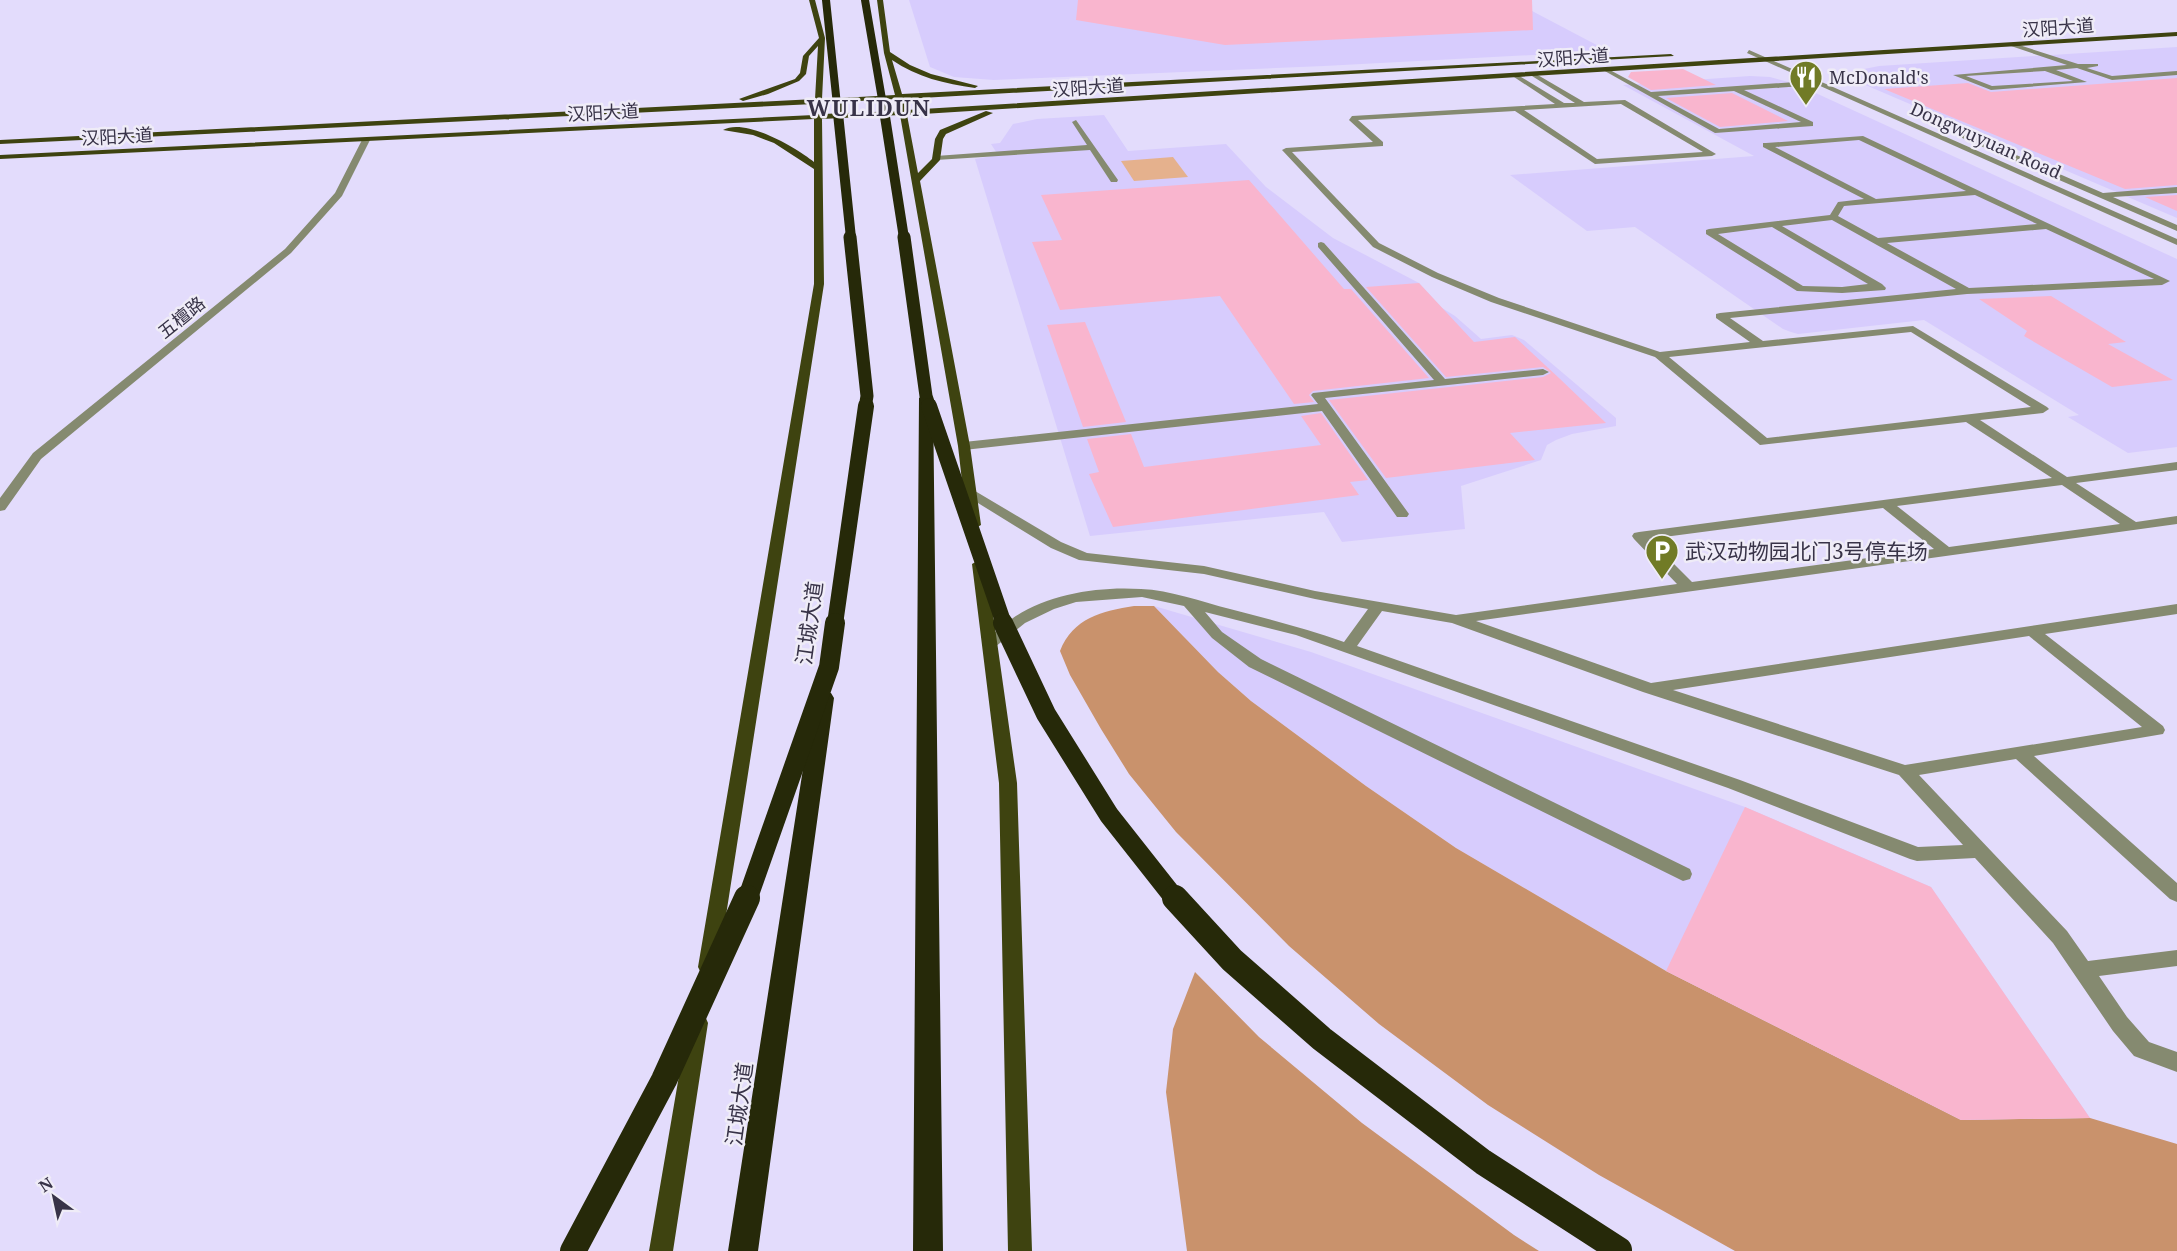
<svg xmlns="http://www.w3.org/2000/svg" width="2177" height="1251" viewBox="0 0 2177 1251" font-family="'Noto Serif','Noto Sans SC',serif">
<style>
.built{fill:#d7ccfd}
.green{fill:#e5b18d}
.forest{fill:#c9926c}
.building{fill:#f9b5ce}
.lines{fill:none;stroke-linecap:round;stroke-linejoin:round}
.minor{fill:#858a70;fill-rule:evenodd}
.major{fill:#3e4310;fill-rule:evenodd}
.highway{fill:#262909;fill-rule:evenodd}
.highway-bridge-far5{stroke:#262909;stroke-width:8}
.highway-bridge-far4{stroke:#262909;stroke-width:10}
.highway-bridge-far3{stroke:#262909;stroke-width:13}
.highway-bridge-far2{stroke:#262909;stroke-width:16}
.highway-bridge-far1{stroke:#262909;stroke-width:20}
.highway-bridge{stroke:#262909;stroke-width:26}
.labels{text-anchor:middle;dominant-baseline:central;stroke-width:5;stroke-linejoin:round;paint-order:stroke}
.far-street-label{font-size:18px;fill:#383348;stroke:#efecf7}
.far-poi-label{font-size:18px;fill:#383348;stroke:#efecf7;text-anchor:start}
.poi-label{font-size:21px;fill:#383348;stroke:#efecf7;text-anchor:start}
.street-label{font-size:21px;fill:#383348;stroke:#efecf7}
.far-district-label{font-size:22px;font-weight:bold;letter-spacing:1.5px;fill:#383348;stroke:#efecf7}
</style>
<rect width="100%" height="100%" fill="#e3dcfc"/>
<path class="built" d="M909,0h602l97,51 -284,15 -330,14 -40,-3 -24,-10z
M2177,47v171l-321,-137 -5,-4 3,-6 25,-5z
M1750,76l20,1 26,7 381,175v188l-49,6 -60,-36 11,-2 -155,-95 -126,14 -7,-2 -8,-3 -148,-102 -48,4 -77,-56 244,-19 -131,-71z
M1104,115l24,36 98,-7 40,43 67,51 86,45 23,25 13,8 26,23 31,-4 12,5 92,78v8l-44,8 -16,6 -9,5 -6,15 -80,26 4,43 -123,13 -18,-30 -234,24 -115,-377 23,-4 -7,-11 9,-1 13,-19 24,-5z
M1154,606l157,46 434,155 186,80 159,231 -129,2 -295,-149 -210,-123 -90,-62 -115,-85 -33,-29z"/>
<path class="green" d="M1173,157l15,20 -54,4 -13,-20z"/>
<path class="forest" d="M1134,606h20l64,66 33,29 115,85 90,62 210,123 295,149 129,-2 87,26v107h-442l-136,-76 -111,-70 -109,-81 -90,-78 -113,-114 -47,-58 -28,-45 -31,-54 -10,-24c13,-33 42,-40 74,-45z
M1195,972l64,65 103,86 152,112 25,16h-352l-21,-159 7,-63z"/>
<path class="building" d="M1078,0h454l1,30 -308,15 -149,-25z
M1683,69l33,16 -65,5 -23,-13 3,-5z
M2177,78v107l-52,4 -241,-100 84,-6 23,9z
M1732,93l56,28 -68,6 -54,-29z
M1249,180l95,109h7l78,89 -116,13 -4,4 5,7 -20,2 -74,-108 -160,14 -28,-68 30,-2 -21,-45z
M2177,195v16l-32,-14z
M1419,283l55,59 41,-5 44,41 47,45 -96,10 25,27 -149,18 -57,-78 214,-23 8,-4 -8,-6 -97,10 -80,-90z
M2051,296l75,46 -18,2 65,36 -61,7 -88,-51 3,-5 -48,-32z
M1085,322l41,100 -43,5 -36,-102z
M1321,413l47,67 -18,2 9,13 -246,32 -24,-53 10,-2 -12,-33 44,-5 13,33 177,-22 -20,-29z
M1745,807l186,80 159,231 -129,2 -295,-149z"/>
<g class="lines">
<path class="minor" d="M2013,43l65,21h20v2l-11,2 25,8 65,-5v4l-65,5 -35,-12 -21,2 31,12 -96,8 -38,-15 114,-10 -56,-19zM2045,71l28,10 -81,5 -26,-10z
M1749,50l428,189v6l-359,-160 -74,5 69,32v4l-98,7 -112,-63 5,-1 43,23 159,-11 -63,-28zM1734,91l67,31 -82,7 -61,-33z
M1532,74h4l48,28 41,-2 91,54 -4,2 -117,8 -80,-53 -157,9 25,22v4l-91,6 87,91 59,30 61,25 161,54 90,-10 -34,-24v-4l4,-1 236,-24 -124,-69 -50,6 100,58 4,4 -1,2 -43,3 -45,-2 -91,-57v-4l3,-1 121,-14 8,-13 26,-3 -101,-52v-4h3l97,-7 307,145 -8,4 -195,9 -237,24 33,23 150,-15 134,81 2,2 -6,4 -63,7 87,57 110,-15v8l-101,13 60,39 41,-6v8l-701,97 175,62 526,-79v10l-132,20 118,92 2,4 -2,4 -129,22 143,127v19l-7,-3 -154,-140 -97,16 148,156 21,30 89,-11v16l-78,10 28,41 22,25 28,10v20l-43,-16 -21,-25 -60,-88 -78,-85 -58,3 -7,-2 -182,-71 -432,-153 -91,-23 17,20 39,27 429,210 2,5 -2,5 -7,2 -434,-214 -37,-29 -28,-32 -42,-9 -66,5 -22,7 -29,14 -30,24h-10l-3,-3 3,-3c9,-8 18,-16 28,-23 35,-24 86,-32 128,-29 29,1 61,13 89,20 39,10 77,20 114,33l24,-33 -53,-10 -111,-25 -125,-14 -28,-12 -86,-53 -2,-3 7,-4 91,54 26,11 117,13 111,25 141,24 221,-31 -43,-45 -2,-3 2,-3 5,-1 413,-54 -86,-56 -206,23 -105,-88 -164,-55 -59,-25 -59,-30 -91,-97 4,-2 87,-6 -24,-22 3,-4 203,-12 -41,-27 2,-3 48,29h11l-43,-27zM1621,104l82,48 -106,7 -73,-49zM1859,140l107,51 -90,8 -101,-52zM1975,195l62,29 -159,14 -40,-22 6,-10zM1772,227l96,57 -26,3 -39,-1 -85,-52zM2046,229l108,50 -185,9 -82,-45zM1911,332l120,75 -264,31 -98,-81zM2062,485l58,39 -171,23 -52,-41zM1883,508l51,41 -242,33 -43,-43zM1382,611l70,12 191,69 256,83 64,70 -45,2 -178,-67 -383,-134zM2029,636l113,91 -237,38 -232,-75z
M1076,120l42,60 -1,2h-6l-21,-32 -154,10 -4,-2 4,-2 151,-11 -15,-23z
M1960,133h6l137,60 74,-6v6l-64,4 64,28v6l-217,-94z
M363,138l7,2 -28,56 -51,57 -250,206 -36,51 -5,1v-13l33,-45 252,-204 50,-56z
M1321,242l3,1 121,136 98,-10 6,3 -6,3 -218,23 84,116 -2,3h-10l-75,-106 -358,39 -6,-4 6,-4 354,-38 -7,-9 2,-2 121,-13 -116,-133v-4z"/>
<path class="major" d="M809,0h6l10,38 -3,61 73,-4 -11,-42 -7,-53h6l7,52 20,13 21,9 47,12 -3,2c-30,-4 -58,-11 -83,-28l10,34 769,-40 3,2 -771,43 3,11 1271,-78v4l-1270,79 11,58 14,-14 3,-20 5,-9 46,-19 7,2 -47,21 -3,5 -3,21 -20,21 50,265 11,79 -7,4 -7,-4 -9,-79 -58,-331 -78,4 2,165 -106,683 -3,6 -7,2 -7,-2 -3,-6 116,-683v-115l-40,-26 -21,-8 -30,-5c22,-13 73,18 91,32v-43l-814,40v-4l814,-40v-11l-814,40v-4l815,-41 3,-53 -9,10 -3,18 -7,7 -31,13 -25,7 -4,-2 56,-20 5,-6 3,-17 16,-18zM896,99l3,12 -77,3v-11z
M979,560l7,4 31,219 15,468h-24l-9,-468 -27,-219z
M698,1014l7,2 3,7 -35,228h-24l39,-228 3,-7z"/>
<path class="highway" d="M926,394l7,4 10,853h-30l6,-853z
M824,691l7,2 3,5 -76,553h-30l86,-553 3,-5z"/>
<path class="highway-bridge-far5" d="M826,0l11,105
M865,0l18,105"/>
<path class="highway-bridge-far4" d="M837,104l14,134
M883,104l21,134"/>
<path class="highway-bridge-far3" d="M850,237l17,159 -2,12
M904,237l22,159 4,12"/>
<path class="highway-bridge-far2" d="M929,406l75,218
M835,624l31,-218"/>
<path class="highway-bridge-far1" d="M1003,623l43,91 63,101 67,85
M747,900l82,-233 6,-44"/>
<path class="highway-bridge" d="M1175,898l57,62 90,79 161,123 136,88
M573,1251l91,-171 83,-182"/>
</g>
<defs>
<symbol id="restaurant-pin" viewBox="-11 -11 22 30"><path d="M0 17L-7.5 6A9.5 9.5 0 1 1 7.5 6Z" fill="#717b26" stroke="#efecf7"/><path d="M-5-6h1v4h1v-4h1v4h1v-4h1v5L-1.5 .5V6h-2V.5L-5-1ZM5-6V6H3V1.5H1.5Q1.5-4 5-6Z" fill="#fff"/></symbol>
<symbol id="parking-pin" viewBox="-11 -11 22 30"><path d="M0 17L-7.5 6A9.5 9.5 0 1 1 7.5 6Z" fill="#717b26" stroke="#efecf7"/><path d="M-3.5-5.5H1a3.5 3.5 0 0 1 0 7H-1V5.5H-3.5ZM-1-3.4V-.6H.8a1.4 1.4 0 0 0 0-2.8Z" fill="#fff"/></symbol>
</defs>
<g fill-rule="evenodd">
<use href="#restaurant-pin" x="1787" y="58" width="38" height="52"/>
<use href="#parking-pin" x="1643" y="532" width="38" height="52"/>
</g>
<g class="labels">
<g class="far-street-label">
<text transform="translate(2058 27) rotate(-4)">汉阳大道</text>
<text transform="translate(1573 57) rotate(-4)">汉阳大道</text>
<text transform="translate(1088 87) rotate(-4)">汉阳大道</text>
<text transform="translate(603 112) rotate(-3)">汉阳大道</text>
<text transform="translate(117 136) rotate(-3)">汉阳大道</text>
<text transform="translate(1986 140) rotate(24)">Dongwuyuan Road</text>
<text transform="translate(181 317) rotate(-39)">五檀路</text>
</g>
<g class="far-poi-label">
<text x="1829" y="77">McDonald's</text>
</g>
<g class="poi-label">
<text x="1685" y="551">武汉动物园北门3号停车场</text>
</g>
<g class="street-label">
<text transform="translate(809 623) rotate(-82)">江城大道</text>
<text transform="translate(739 1104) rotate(-82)">江城大道</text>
</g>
<g class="far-district-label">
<text x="869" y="107">WULIDUN</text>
</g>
</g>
<g transform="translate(54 1197) rotate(327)" stroke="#efecf7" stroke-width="4.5" paint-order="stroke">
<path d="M0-4.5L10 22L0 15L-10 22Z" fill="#383348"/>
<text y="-9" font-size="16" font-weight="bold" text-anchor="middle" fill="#383348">N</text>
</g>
</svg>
